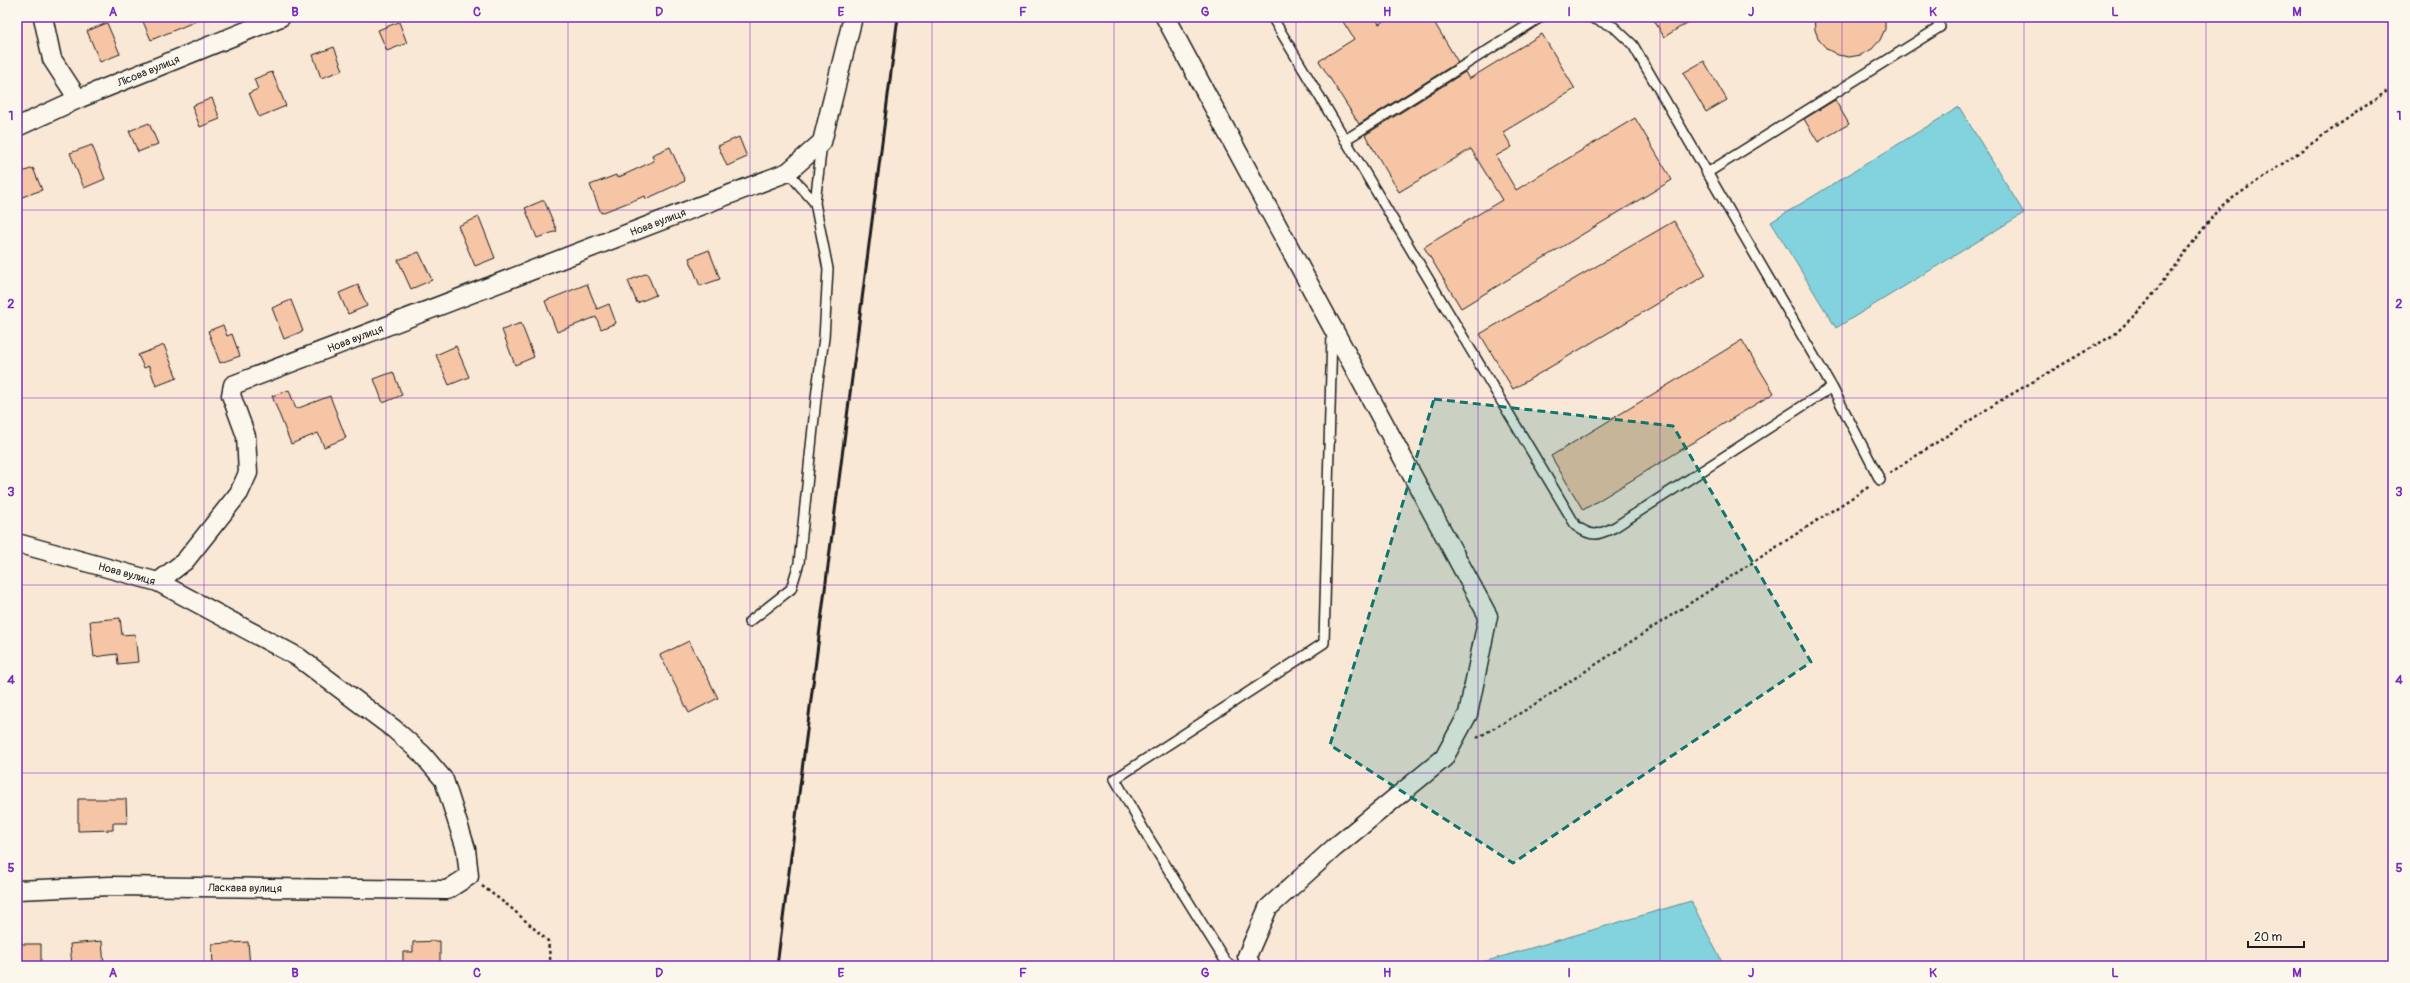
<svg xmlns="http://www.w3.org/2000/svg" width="2410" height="983" viewBox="0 0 2410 983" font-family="Pangolin,sans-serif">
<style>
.water{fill:#83d3de;stroke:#5a8a90}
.building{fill:#f6c5a5;stroke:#1c1c1c}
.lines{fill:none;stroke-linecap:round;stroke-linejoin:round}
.lane-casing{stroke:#1c1c1c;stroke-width:12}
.street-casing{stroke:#1c1c1c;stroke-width:21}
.path{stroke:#1c1c1c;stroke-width:2.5;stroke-dasharray:3 3;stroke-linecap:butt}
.lane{stroke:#fbf7ec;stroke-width:9}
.street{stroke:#fbf7ec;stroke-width:18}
.rail{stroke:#1c1c1c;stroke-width:3}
.marked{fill:#0f766e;fill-opacity:0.2;stroke:#0f766e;stroke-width:3;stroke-dasharray:8 5;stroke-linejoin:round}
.grid{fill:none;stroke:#7b2cbf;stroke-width:1;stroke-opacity:0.55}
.labels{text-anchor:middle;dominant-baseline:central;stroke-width:4;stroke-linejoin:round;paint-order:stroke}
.street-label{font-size:11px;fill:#1c1c1c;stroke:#fbf7ec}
.neatline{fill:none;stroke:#7b2cbf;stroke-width:1.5}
.grid-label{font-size:13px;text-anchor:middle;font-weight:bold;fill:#7b2cbf}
</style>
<rect width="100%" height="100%" fill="#fae8d7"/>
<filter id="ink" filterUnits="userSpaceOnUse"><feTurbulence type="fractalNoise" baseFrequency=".025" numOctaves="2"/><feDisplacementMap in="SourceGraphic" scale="8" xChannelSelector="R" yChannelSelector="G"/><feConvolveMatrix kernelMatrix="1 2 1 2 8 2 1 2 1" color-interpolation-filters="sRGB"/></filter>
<g filter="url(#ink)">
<path class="water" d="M1959,107l65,106 -188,115 -65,-106z
M1691,901l33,65h-254z"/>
<path class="building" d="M141,17h65l-55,23z
M1340,17h35l4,7 12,-7h40l27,45 -99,62 -40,-63 35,-22z
M1652,17h45l-33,20z
M1814,17h71v12l-5,11 -8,9 -11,6 -12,2 -11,-2 -11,-6 -8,-9 -4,-10z
M399,22l8,21 -20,8 -9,-21z
M107,23l13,31 -20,8 -13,-31z
M1542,34l33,55 -72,43 9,15 -16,9 20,34 119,-72 37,62 -211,128 -37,-61 78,-47 -31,-51 -72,43 -34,-57 100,-63 4,7z
M334,47l9,23 -22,8 -8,-23z
M1704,61l23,39 -21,12 -23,-39z
M272,72l14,34 -27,11 -10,-24 9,-4 -4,-10z
M212,98l8,21 -20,8 -8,-21z
M1835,100l14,24 -31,18 -14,-23z
M149,123l9,21 -20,8 -9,-21z
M739,137l8,20 -20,9 -9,-20z
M92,145l13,34 -21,9 -14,-35z
M670,147l15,34 -39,18 -1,-3 -44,17 -11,-28 26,-10 1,3 37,-17 -2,-6z
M33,168l9,22 -20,7 -5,-13v-10z
M544,200l13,31 -20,7 -12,-30z
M479,217l16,41 -20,8 -17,-40z
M1674,221l32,54 -193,114 -33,-55z
M709,250l11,29 -20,7 -11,-28z
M419,252l13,28 -21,9 -13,-29z
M647,273l9,22 -19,8 -9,-22z
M587,284l10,25 12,-5 7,19 -15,6 -5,-12 -39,15 -12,-31z
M358,285l9,21 -19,8 -9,-21z
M291,300l12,31 -19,8 -12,-31z
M521,323l13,34 -19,8 -13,-35z
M223,325l4,11 5,-2 8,22 -20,7 -12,-32z
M1742,340l32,53 -191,117 -32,-54z
M164,345l13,33 -21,8 -7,-20 -5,2 -6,-13z
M456,346l13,31 -20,8 -13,-30z
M393,372l9,23 -19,8 -9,-24z
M289,390l7,19 34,-13 16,42 -22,9 -6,-14 -27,11 -19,-48z
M120,618l2,17 13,-1 3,28 -20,2 -1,-10 -23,3 -4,-36z
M689,641l29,57 -29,15 -29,-58z
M78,799h48l1,24h-14v7l-35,1z
M102,941l2,25h-32l-2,-22z
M440,941v25h-37v-14h10v-10z
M248,942l2,24h-37l-1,-22z
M17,944h24v22h-24z"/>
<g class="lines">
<defs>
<path id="lane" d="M1272,17l304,509c17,12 22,9 39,1l217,-140
M1590,17l24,10 19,18 199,342 48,93
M1345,140l196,-123
M788,172l27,31
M1707,173l233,-146 -6,-10
M749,622l42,-33 8,-26 18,-174 7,-51 4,-69 -13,-66 7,-60
M1232,966l-6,-4 -78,-125 -33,-58 209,-136 8,-311"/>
<g id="street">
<path d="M43,17l9,42 26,40"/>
<path d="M1165,17l323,599 -20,98 -24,44 -110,90 -66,60 -21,48 4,10"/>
<path id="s1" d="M17,127l61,-28 203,-82"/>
<path id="s2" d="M17,543l141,39 27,-21 54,-68 9,-20 -2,-37 -15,-41 2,-10 555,-213 34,-30 31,-125"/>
<path id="s3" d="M17,890l93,-4 337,4 22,-14 -3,-27 -22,-69 -22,-26 -28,-25 -96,-72 -140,-75"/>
</g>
</defs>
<use href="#lane" class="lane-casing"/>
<use href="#street" class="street-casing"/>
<path class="path" d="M1890,473l108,-71 117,-68 29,-28 76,-99 173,-120
M1477,738l52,-30 341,-222
M482,886l28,21 38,34 3,25"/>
<use href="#lane" class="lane"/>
<use href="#street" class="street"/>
<path class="rail" d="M777,966l121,-949"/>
</g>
</g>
<path class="marked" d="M1434,399l239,27 138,236 -298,201 -183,-118z"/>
<path class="grid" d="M204,17v949M386,17v949M568,17v949M750,17v949M932,17v949M1114,17v949M1296,17v949M1478,17v949M1660,17v949M1842,17v949M2024,17v949M2206,17v949M17,210h2376M17,398h2376M17,585h2376M17,773h2376"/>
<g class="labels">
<g class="street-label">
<text stroke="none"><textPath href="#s1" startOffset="143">Лісова вулиця</textPath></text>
<text stroke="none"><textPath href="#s2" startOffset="835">Нова вулиця</textPath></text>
<text stroke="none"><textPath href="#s2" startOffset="511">Нова вулиця</textPath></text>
<text stroke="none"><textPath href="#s2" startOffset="114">Нова вулиця</textPath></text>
<text stroke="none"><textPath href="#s3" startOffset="228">Ласкава вулиця</textPath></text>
</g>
</g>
<rect width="2410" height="983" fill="none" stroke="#fbf7ec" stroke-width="44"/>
<path d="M2248 941v6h56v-6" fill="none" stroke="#1c1c1c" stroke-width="2"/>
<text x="2254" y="941" font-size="12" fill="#1c1c1c" stroke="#fbf7ec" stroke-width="3" paint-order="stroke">20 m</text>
<rect x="22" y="22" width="2366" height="939" class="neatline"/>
<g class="grid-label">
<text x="113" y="16">A</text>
<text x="295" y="16">B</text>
<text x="477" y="16">C</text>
<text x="659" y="16">D</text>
<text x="841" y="16">E</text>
<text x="1023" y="16">F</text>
<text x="1205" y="16">G</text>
<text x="1387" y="16">H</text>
<text x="1569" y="16">I</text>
<text x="1751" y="16">J</text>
<text x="1933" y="16">K</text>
<text x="2115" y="16">L</text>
<text x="2297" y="16">M</text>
<text x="11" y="120">1</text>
<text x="2399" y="120">1</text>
<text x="11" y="308">2</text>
<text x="2399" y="308">2</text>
<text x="11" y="496">3</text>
<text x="2399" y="496">3</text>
<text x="11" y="684">4</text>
<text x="2399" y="684">4</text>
<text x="11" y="872">5</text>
<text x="2399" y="872">5</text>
<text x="113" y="977">A</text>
<text x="295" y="977">B</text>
<text x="477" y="977">C</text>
<text x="659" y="977">D</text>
<text x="841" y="977">E</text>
<text x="1023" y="977">F</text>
<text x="1205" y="977">G</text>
<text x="1387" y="977">H</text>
<text x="1569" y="977">I</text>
<text x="1751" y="977">J</text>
<text x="1933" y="977">K</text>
<text x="2115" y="977">L</text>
<text x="2297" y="977">M</text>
</g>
</svg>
